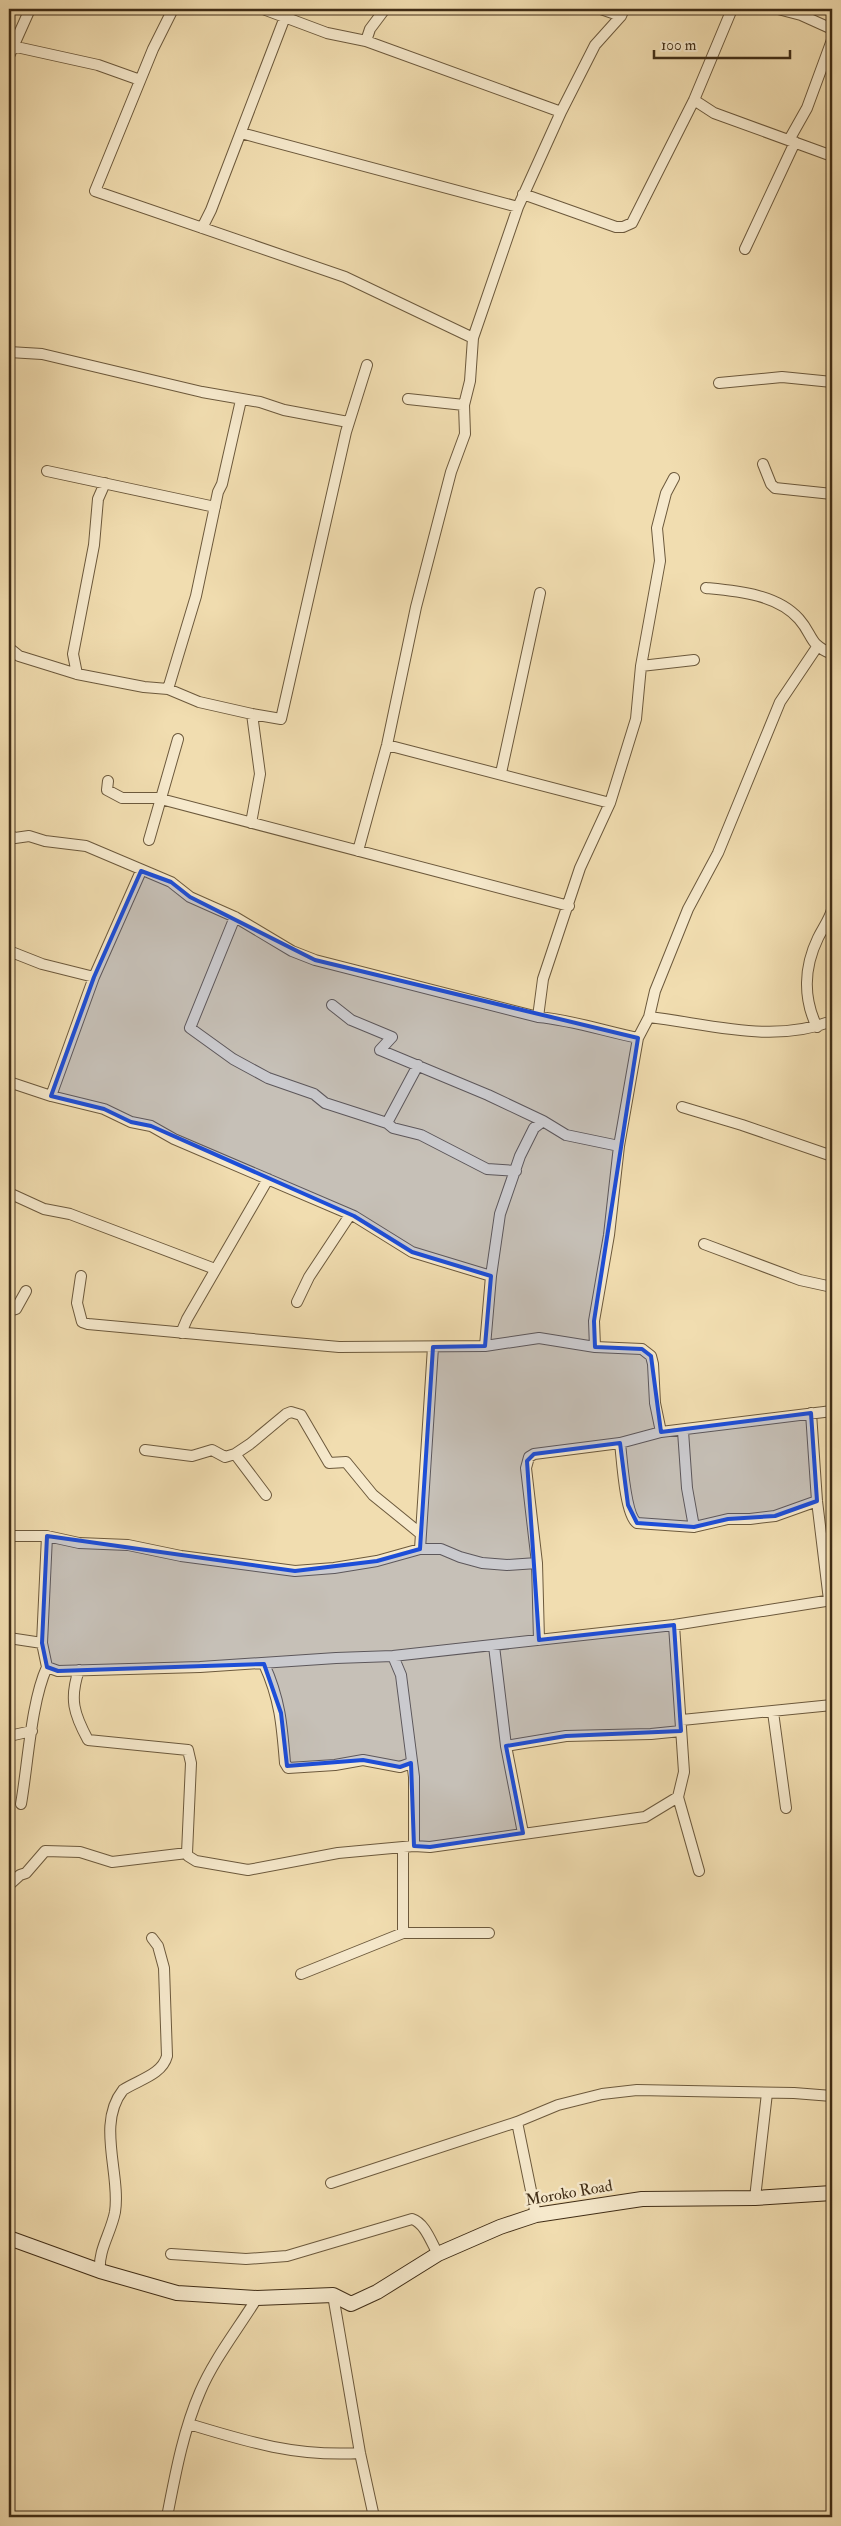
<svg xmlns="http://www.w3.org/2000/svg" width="841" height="2526" viewBox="0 0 841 2526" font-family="'IM FELL Double Pica',serif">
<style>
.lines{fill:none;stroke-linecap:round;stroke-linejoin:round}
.street-casing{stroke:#6c593c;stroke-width:12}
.secondary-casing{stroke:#402d16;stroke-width:16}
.street{stroke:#f6e9cc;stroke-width:10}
.secondary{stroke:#f6e9cc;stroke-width:14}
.marked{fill:#1d4ed8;fill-opacity:0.2;stroke:#1d4ed8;stroke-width:4;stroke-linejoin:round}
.labels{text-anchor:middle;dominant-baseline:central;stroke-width:5;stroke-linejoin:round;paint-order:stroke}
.street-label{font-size:16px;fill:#402d16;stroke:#f6e9cc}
</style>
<rect width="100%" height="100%" fill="#f1ddb0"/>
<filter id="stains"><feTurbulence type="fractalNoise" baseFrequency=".004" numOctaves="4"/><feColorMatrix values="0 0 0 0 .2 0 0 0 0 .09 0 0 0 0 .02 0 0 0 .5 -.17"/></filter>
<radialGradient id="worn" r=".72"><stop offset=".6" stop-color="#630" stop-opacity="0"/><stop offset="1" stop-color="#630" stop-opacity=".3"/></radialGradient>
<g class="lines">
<defs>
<path id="street" d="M173,9l-20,40 -58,142 250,86 128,61
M263,9l64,24 39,8 195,71
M601,9l20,7
M778,9l23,6 31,14
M366,41l4,-12 15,-20
M12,46l86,19 42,15
M9,56l21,-47
M694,100l20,13 118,43
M241,133l277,74
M789,140l18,-32 25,-68
M523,194l93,33h7l9,-4 62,-123 38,-91
M202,228l9,-18 74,-193
M745,249l50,-107
M9,352l33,2 160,38 58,10 24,8 64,12
M719,383l63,-6 50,5
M408,399l56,6
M763,464l8,20 4,4 57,6
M47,471l168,36
M706,588c31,3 71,6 93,31 15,17 9,25 33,35
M9,648l10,8 58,18 67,13 24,2 31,13 53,12 29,5 65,-287 21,-67
M641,666l53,-6
M77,674l-4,-20 21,-109 4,-46 7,-16
M168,689l28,-93 22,-104 4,-8 19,-84
M387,745l223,58
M501,773l39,-180
M108,781l-1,9 15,8h35l412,108
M251,823l9,-49 -8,-60
M9,835l6,3 14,-2 16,5 41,5 85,36 19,15 45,20 57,34 23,9 223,57c34,3 66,14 100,21
M149,840l29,-101
M358,851l29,-106 29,-138 35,-135 14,-38 -1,-29 6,-24 3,-43 45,-131 43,-95 34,-67 26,-29 3,-7
M235,917l-45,111 43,31 35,19 46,16 11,9 62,20 6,5 28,7 66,34 29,2
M9,951l33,13 52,13
M332,1005l19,15 41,17 -12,13 108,45 55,26
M538,1017l5,-38 37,-111 30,-65 26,-84 5,-53 19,-105 -3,-33 9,-35 8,-15
M649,1017c60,7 124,27 183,4
M817,1027c-14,-29 -13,-60 1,-89 5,-10 11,-18 14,-28
M9,1082l42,14 53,13 27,13 20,4 23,13 180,77 58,36 79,24
M51,1096l43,-119 47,-106
M682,1107l60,18 90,31
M387,1123l31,-58
M9,1193l35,16 26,5 145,55
M704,1244l96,36 32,7
M81,1276l-4,27 5,19 6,2 251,23 146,-1 54,-8 56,9 47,2 9,7 2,8 2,39 6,29
M297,1302l12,-25 41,-62
M9,1311l7,-2 10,-18
M181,1333l6,-14 81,-140
M485,1346l6,-70 9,-62 20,-58 14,-28 9,-7 23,14 53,11
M595,1347l-1,-26 15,-86 10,-89 19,-108 11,-21 6,-26 33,-82 30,-56 62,-151 37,-55
M811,1413l6,88 12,99
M683,1431l4,57 7,39
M620,1443c2,16 5,72 17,80l57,4 34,-8h22l25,-3 42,-15
M145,1450l47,6 20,-6 13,7 10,-3 15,-10 36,-30 5,-2 10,3 28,48 17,-1 27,33 48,39
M235,1454l31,41
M9,1536h38l32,7 49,2 53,11 114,15 39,-3 43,-7 43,-12h21l19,8 22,6 25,2 30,-2
M47,1536l-5,107 5,24 11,4 142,-4 136,-9 57,-2 281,-31 158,-25
M420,1549l13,-202
M674,1625l10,147 -6,25 21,74
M9,1638l33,5
M539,1640l-2,-77 -11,-95 3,-11 5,-3 86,-11 41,-11 171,-21
M494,1646l12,100 17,87
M393,1656l8,19 13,102v69
M264,1664c16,35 18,61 21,99l3,5 47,-3 28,-5 37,7 11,-4
M79,1670c-10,29 -5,44 9,70l100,10 3,13 -4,90 1,3 8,5 52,9 90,-17 76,-7 16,1 215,-30 33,-20
M773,1712l13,96
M682,1720l150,-15
M9,1736l23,-5
M506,1746l60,-10 85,-2 30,-3
M21,1804c7,-40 10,-102 26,-137
M9,1885l11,-10 6,-2 19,-22 35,1 32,10 75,-9
M403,1933v-85
M301,1974l102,-41h86
M517,2122l19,93
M331,2183l186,-61 41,-17 44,-11 35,-4 157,3 38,3
M755,2198l12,-105
M171,2254l75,5 41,-3 125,-37c13,4 19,23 26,35
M100,2271c-2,-21 11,-38 15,-59 6,-38 -19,-88 8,-122 15,-10 39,-15 44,-34l-3,-88 -6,-22 -6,-8
M333,2295l27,158 14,64
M189,2424c59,18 108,33 171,29
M167,2517c8,-41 16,-86 33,-125 14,-33 38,-63 57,-94"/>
<path id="secondary" d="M9,2238l91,33 77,22 80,5 76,-3 18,9 26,-12 61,-38 62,-27 36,-12 106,-16 113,-1 77,-5"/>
</defs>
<use href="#street" class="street-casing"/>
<use href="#secondary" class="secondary-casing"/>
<use href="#street" class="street"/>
<use href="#secondary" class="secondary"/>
</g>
<path class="marked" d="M141,871l30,11 19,15 125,63 323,78 -44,283 1,26 47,2 9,7 10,76 150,-19 6,88 -42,15 -47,3 -34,8 -57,-4 -9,-18 -8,-62 -86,11 -7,7 12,179 135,-15 7,106 -115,5 -60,10 17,87 -93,14 -16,-1 -3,-83 -11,4 -37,-7 -76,6 -6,-53 -17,-49 -206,7 -11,-4 -5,-24 5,-107 248,35 82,-10 43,-12 13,-202 52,-1 6,-70 -79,-24 -58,-36 -203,-90 -20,-4 -27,-13 -53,-13 43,-119z"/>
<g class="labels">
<g class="street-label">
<text transform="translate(569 2193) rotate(-10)">Moroko Road</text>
</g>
</g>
<rect width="841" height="2526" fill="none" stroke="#f1ddb0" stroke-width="30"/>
<rect x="10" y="10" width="821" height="2506" fill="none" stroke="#402d16" stroke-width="2.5"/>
<rect x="15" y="15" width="811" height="2496" fill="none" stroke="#402d16"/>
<path d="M654 50v8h136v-8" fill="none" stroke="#402d16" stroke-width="2.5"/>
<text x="661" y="50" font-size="15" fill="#402d16" stroke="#f6e9cc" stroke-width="4" paint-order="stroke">100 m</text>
<rect width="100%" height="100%" filter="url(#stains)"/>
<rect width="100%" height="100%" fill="url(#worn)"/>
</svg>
